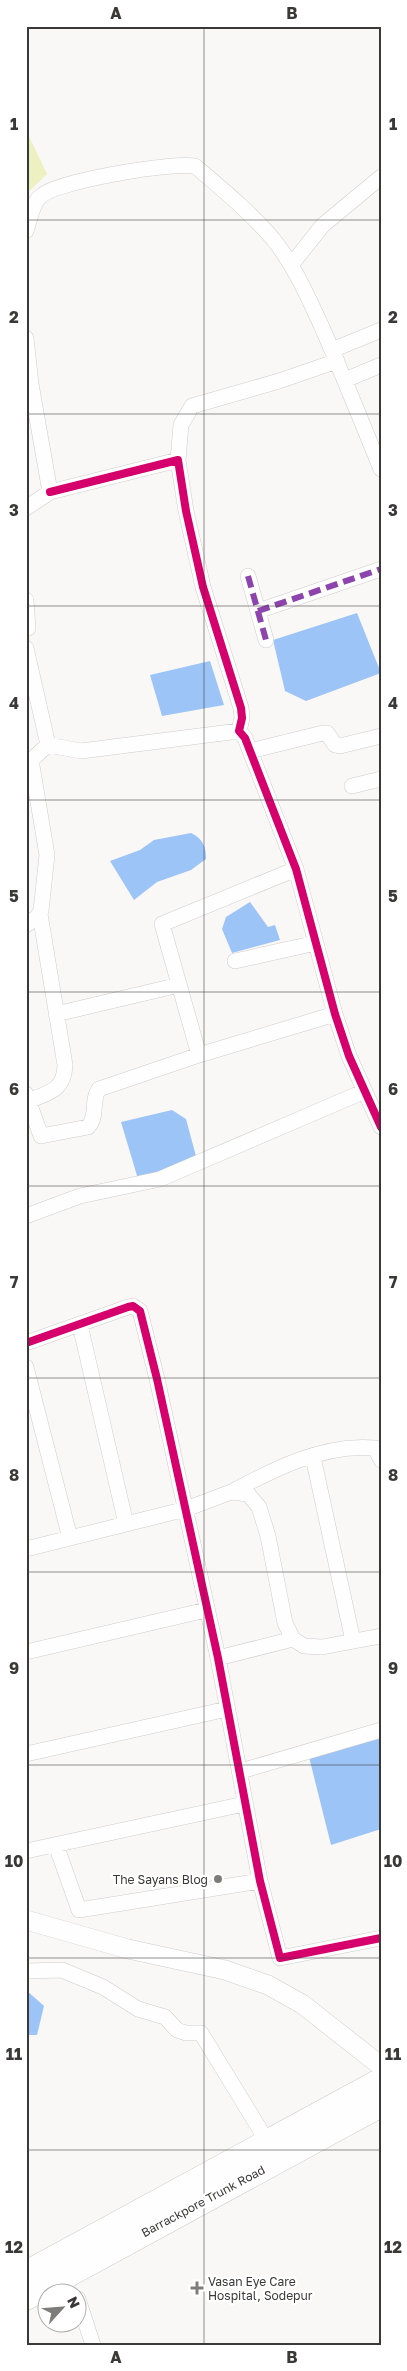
<svg xmlns="http://www.w3.org/2000/svg" width="407" height="2371" viewBox="0 0 407 2371" font-family="'Golos Text',sans-serif">
<style>
.green{fill:#edf0c0}
.water{fill:#9cc4f7}
.lines{fill:none;stroke-linecap:round;stroke-linejoin:round}
.minor-casing{stroke:#cfcdcc;stroke-width:16}
.tertiary-casing{stroke:#cfcdcc;stroke-width:20}
.primary-casing{stroke:#cfcdcc;stroke-width:25}
.minor{stroke:#fefefe;stroke-width:15}
.tertiary{stroke:#fefefe;stroke-width:19}
.primary{stroke:#fefefe;stroke-width:24}
.quiet{stroke:#8e44ad;stroke-width:6;stroke-dasharray:12 6;stroke-linecap:butt}
.cycleway-casing{stroke:#fff;stroke-width:11}
.cycleway{stroke:#d6006c;stroke-width:8}
.grid{fill:none;stroke:#3a3938;stroke-width:1;stroke-opacity:0.55}
.poi-dot{fill:#7d7c7a;stroke:#fff;stroke-width:2}
.labels{text-anchor:middle;dominant-baseline:central;stroke-width:4.5;stroke-linejoin:round;paint-order:stroke}
.poi-label{font-size:12px;fill:#3a3938;stroke:#fff;text-anchor:end}
.street-label{font-size:12px;fill:#3a3938;stroke:#fff}
.neatline{fill:none;stroke:#3a3938;stroke-width:2}
.grid-label{font-size:16px;text-anchor:middle;font-weight:bold;fill:#3a3938}
</style>
<rect width="100%" height="100%" fill="#faf8f6"/>
<path class="green" d="M26,130l21,44 -20,19h-1z"/>
<path class="water" d="M357,613l24,60 -75,28 -21,-10 -12,-51z
M210,661l14,44 -62,11 -12,-41z
M191,833c12,6 15,13 15,26l-15,11 -34,12 -23,18 -24,-39 30,-11 14,-10z
M250,902l18,25 7,-2 5,15 -48,13 -10,-24 4,-12z
M172,1110l14,9 11,41 -59,19 -17,-57z
M381,1738v91l-50,16 -22,-88z
M26,1990l18,16 -7,29h-11z"/>
<g class="lines">
<defs>
<path id="minor" d="M26,231c4,-11 6,-28 15,-35 16,-15 131,-34 154,-30 27,23 55,46 78,73 21,26 34,56 48,86 21,47 40,96 60,144
M291,265l32,-40 58,-48
M26,338l5,46 19,108 -24,16
M332,350l49,-20
M345,380l36,-15
M178,460l3,-35 11,-19 87,-25 58,-20
M50,492l128,-32 8,51 17,76 38,121 1,10 -3,13 6,7 51,131 39,145 14,42 32,71
M248,576l18,64
M26,600l2,28 -2,1
M258,611l123,-42
M26,648l22,97 33,6 158,-20
M250,751l73,-18h4l8,12 5,1 41,-10
M352,786l29,-7
M26,925l11,-8 4,-6 6,-56 -16,-95 17,-15
M235,961l81,-18
M56,1014l123,-29
M199,1055l-37,-131 134,-55
M26,1094l15,42 47,-9c10,-10 3,-27 11,-38l100,-34 136,-41
M29,1101c20,-9 35,-10 36,-36l-25,-151
M26,1216l54,-20 80,-17 205,-88
M80,1325l46,199
M26,1343l102,-36 5,-1 7,5 17,68 61,279 42,223 20,77 101,-20
M26,1367l44,171
M313,1457l40,184
M231,1492c43,-23 94,-49 144,-44l6,12
M26,1549l160,-40 45,-17 17,2 11,13 9,29 17,87 8,16 11,7 18,1 59,-11
M26,1652l180,-42
M218,1658l75,-19
M26,1754l201,-45
M241,1771l140,-41
M56,1845l23,65 181,-29
M26,1851l218,-47
M26,1971l36,-1 41,17 35,22 27,8 12,13 9,3h15l66,108
M78,2299l15,46"/>
<path id="tertiary" d="M26,1920l102,29 97,21 43,15 34,19 79,62"/>
<path id="primary" d="M26,2273l355,-193
M26,2298l355,-193"/>
</defs>
<use href="#minor" class="minor-casing"/>
<use href="#tertiary" class="tertiary-casing"/>
<use href="#primary" class="primary-casing"/>
<use href="#minor" class="minor"/>
<use href="#tertiary" class="tertiary"/>
<use href="#primary" class="primary"/>
<path class="quiet" d="M248,576l18,64
M258,611l123,-42"/>
<defs>
<path id="cycleway" d="M50,492l128,-32 8,51 17,76 38,121 1,10 -3,13 6,7 51,131 39,145 14,42 32,71
M26,1343l102,-36 5,-1 7,5 17,68 61,279 42,223 20,77 101,-20"/>
</defs>
<use href="#cycleway" class="cycleway-casing"/>
<use href="#cycleway" class="cycleway"/>
</g>
<path class="grid" d="M204,26v2319M26,220h355M26,414h355M26,606h355M26,800h355M26,992h355M26,1186h355M26,1378h355M26,1572h355M26,1765h355M26,1958h355M26,2150h355"/>
<g class="poi-dot">
<circle cx="218" cy="1879" r="5"/>
<path d="M194.5 2280.5h5v5h5v5h-5v5h-5v-5h-5v-5h5z"/>
</g>
<g class="labels">
<g class="poi-label">
<text x="208" y="1879">The Sayans Blog</text>
<text x="208" y="2281" text-anchor="start">Vasan Eye Care<tspan x="208" dy="14">Hospital, Sodepur</tspan></text>
</g>
<g class="street-label">
<text transform="translate(203 2201) rotate(-28)">Barrackpore Trunk Road</text>
</g>
</g>
<rect width="407" height="2371" fill="none" stroke="#ffffff" stroke-width="55"/>
<g transform="translate(62 2308) rotate(64)"><circle r="24" fill="#ffffff" stroke="#b0b0af"/>
<path d="M0-4L9 19L0 12L-9 19Z" fill="#7d7c7a"/>
<text y="-8" font-size="14" font-weight="bold" text-anchor="middle" fill="#3a3938">N</text>
</g>
<rect x="28" y="28" width="352" height="2316" class="neatline"/>
<g class="grid-label">
<text x="116" y="19">A</text>
<text x="292" y="19">B</text>
<text x="14" y="130">1</text>
<text x="393" y="130">1</text>
<text x="14" y="323">2</text>
<text x="393" y="323">2</text>
<text x="14" y="516">3</text>
<text x="393" y="516">3</text>
<text x="14" y="709">4</text>
<text x="393" y="709">4</text>
<text x="14" y="902">5</text>
<text x="393" y="902">5</text>
<text x="14" y="1095">6</text>
<text x="393" y="1095">6</text>
<text x="14" y="1288">7</text>
<text x="393" y="1288">7</text>
<text x="14" y="1481">8</text>
<text x="393" y="1481">8</text>
<text x="14" y="1674">9</text>
<text x="393" y="1674">9</text>
<text x="14" y="1867">10</text>
<text x="393" y="1867">10</text>
<text x="14" y="2060">11</text>
<text x="393" y="2060">11</text>
<text x="14" y="2253">12</text>
<text x="393" y="2253">12</text>
<text x="116" y="2363">A</text>
<text x="292" y="2363">B</text>
</g>
</svg>
